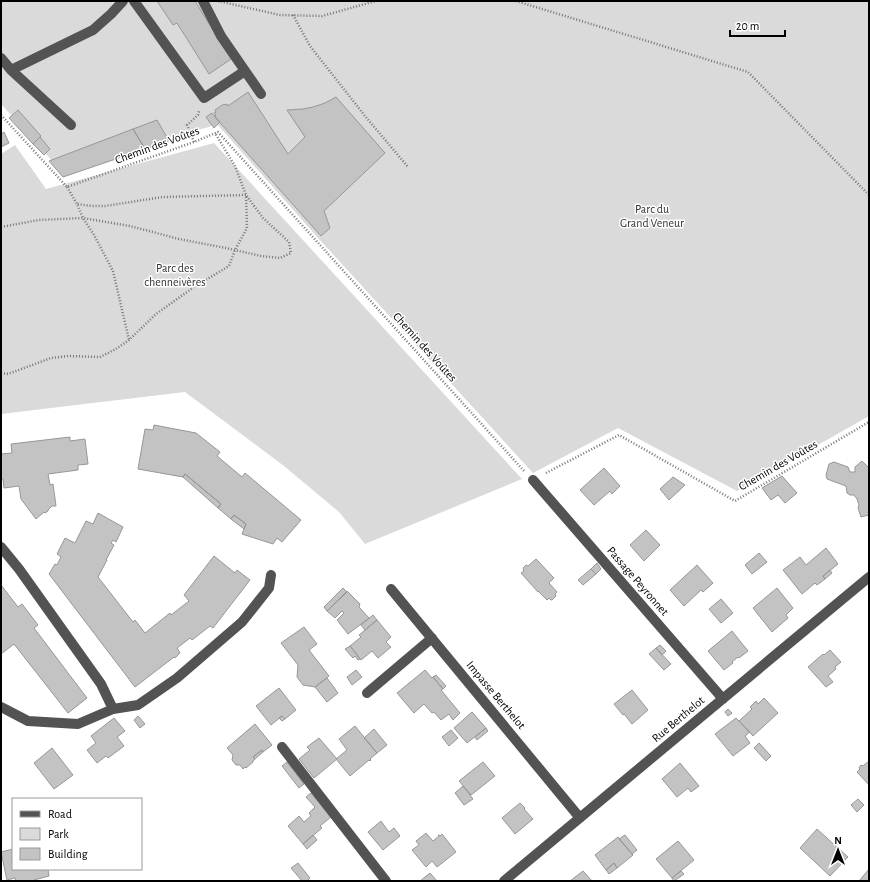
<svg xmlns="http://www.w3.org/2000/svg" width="870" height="882" viewBox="0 0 870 882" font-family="'Alegreya Sans',sans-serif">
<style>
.green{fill:#dadada}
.building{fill:#c3c3c3;stroke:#979797}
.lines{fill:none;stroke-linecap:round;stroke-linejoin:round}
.path{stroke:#757575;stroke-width:2.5;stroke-dasharray:1 2;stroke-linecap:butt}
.minor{stroke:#535353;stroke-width:10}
.labels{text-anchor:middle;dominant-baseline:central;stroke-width:3;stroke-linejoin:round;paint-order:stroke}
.street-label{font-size:12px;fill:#000;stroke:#fff}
.park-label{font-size:12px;fill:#313131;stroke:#fff}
</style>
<rect width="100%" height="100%" fill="#fff"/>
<path class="green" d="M1,1h868v415l-132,75 -119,-63 -85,45 -214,-234 -103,-116 -7,4 -35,9 -111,37 -62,-69z
M214,143l308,336 -157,65 -26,-32 -55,-46 -99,-74 -184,22v-260l14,-9 31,44z"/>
<path class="building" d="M157,1h38l36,58 -22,15 -32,-51 -4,2z
M248,92l40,62 17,-17 -18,-27 16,-1 10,-2 12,-4 11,-6 49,56 -61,58 6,17 -9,8 -107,-120 2,-1 -2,-2 2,-1 -1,-2 9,-6 1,1 2,-1 1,2z
M18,110l23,26 -8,8 -24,-26z
M212,113l8,9 -6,6 -8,-11z
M157,120l12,21 -24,8 -12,-20z
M133,129l12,20 -82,28 -14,-16z
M4,132l5,11 -8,4v-13z
M40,137l10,12 -6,6 -11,-11z
M154,425l42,8 24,19 -3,4 25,21 3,-4 56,47 -19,22 -5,-4 -4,6 -31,-10 4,-10 -12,-9 -3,4 -13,-11 3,-4 -36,-30 -2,3 -45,-8 7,-40 8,1z
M70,437v4l15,-2 3,25 -10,1v5l-30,4 2,11 3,-1 3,22h-4l-4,4v1l-3,2 -1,-1 -8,7 -15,-20 -2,-13 -15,2 -1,-9h-2v-25l11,-1 -1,-9z
M862,461l7,7v47l-8,2 -3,-9 1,-3 -2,-6 -3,-4h-4l-3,-2 -1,-7 -19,-7 -1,-4 3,-11 5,-2 14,5 2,5h5v-5z
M604,468l16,18 -8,8 -2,-3 -16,14 -14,-15z
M185,474l36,30 -3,4 -35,-31z
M782,476l15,17 -12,10 -7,-8 -7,5 -9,-12z
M673,477l12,8 -16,15 -9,-11z
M98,513l25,14 -7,15 -3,-2 -2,3 3,2 -8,15h1l-9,17 35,45 2,-2 10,13 25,-20 1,2 18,-14 -5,-6 30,-39 21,17 2,-3 13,10 -37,48 -3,-2 -18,14 -2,-2 -13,10 3,5 -5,5 -1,-1 -39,30 -86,-113 6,-10 2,1 4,-8 -4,-3 8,-16 10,5 11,-22 7,3z
M234,515l12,9 -2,5 -13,-10z
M646,530l14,15 -16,16 -14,-16z
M826,548l12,16 -15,12 2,3 -8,6 -2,-2 -13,11 -19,-24 17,-13 6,8z
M759,553l8,9 -15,12 -7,-9z
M536,559l18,19 -5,5 8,9 -2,2 1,2 -4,4h-1l-2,-2 -2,2 -9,-9v1l-17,-19 3,-2 -1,-3 3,-3 2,1z
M597,563l4,6 -5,5 -5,-5z
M697,565l16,18 -10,9 -2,-2 -17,16 -14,-16z
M591,569l5,5 -13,11 -5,-5z
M830,570l2,3 -7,6 -2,-3z
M1,585l17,22 4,-3 16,21 -4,3 53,70 -19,15 -54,-69 -13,10z
M343,588l4,4 -20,19 -3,-4z
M777,588l16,20 -7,7 2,3 -16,14 -19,-24z
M347,591l13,13 -1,3 10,11 -21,16 -11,-14 7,-7 -2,-2 -7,7 -8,-7z
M721,599l12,14 -12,10 -12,-14z
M373,615l4,5 -12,10 -4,-5z
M377,620l14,17 -5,5 5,5 -13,11 -6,-7 -11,9 -11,-14 11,-9 -2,-2z
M304,627l13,17 -8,6 20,26 -14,11 -12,-2 -6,-8 1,-12 -17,-22z
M732,631l16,20 -9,7 -1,-1 -6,5 1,1 -9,7 -16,-19z
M660,645l6,6 -4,4 -6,-7z
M350,646l10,13 -2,1 -3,-4 -2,2 -8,-9z
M656,648l15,16 -7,6 -15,-16z
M830,650l11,12 -6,5 1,2 -8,7 5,6 -7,5 -18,-20 15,-13 1,1z
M356,670l6,7 -10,8 -5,-8z
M425,670l7,8 1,-1 10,12 -2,1 19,23 -7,7 -4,-6 -8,6 -7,-8 -2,1 -8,-9 -10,9 -17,-20z
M436,675l10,11 -3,3 -10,-12z
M327,678l11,15 -11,9 -12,-15z
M279,688l17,22 -11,9 -3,-3 -11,9 -15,-19z
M632,690l16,20 -16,14 -8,-10 -1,1 -9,-11z
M764,698l14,15 -25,23 -14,-15 13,-12 -2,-2 6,-6 2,3z
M728,709l4,4 -4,3 -3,-4z
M472,712l14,16 -19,15 -13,-15z
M138,716l7,8 -5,4 -6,-8z
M282,716l3,3 -3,2 -3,-3z
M114,718l11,13 -8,6 7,9 -16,12 -2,-2 -9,7 -10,-13 9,-7 -5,-7z
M736,718l14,14 -5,4 5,7 -17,13 -18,-22z
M255,724l17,21 -9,7 -1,-2 -9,7 2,2 -2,2v1l-7,6 -1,-1 -2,2 -3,-4h-4l-4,-5 1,-5 -6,-7z
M355,726l22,27 -7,6 1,1 -1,1 -1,-1 -19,16 -14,-17 11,-9 -8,-11z
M486,728l2,3 -11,9 -2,-3z
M374,729l13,16 -10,8 -13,-15z
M451,730l7,8 -9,8 -7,-9z
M319,738l18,21 -23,19 -15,-19 11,-9 -3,-3z
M759,743l12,13 -5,5 -12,-13z
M52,748l21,27 -19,14 -20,-26z
M262,750l1,2 -8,7 -2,-2z
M869,761v24l-12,-13 3,-3 -1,-1 2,-3 2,1z
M287,762l17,22 -5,4 -17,-22z
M483,762l12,14 -24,19 -12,-14z
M680,763l19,23 -8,6 -3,-4 -11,9 -15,-18z
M463,786l10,13 -9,6 -9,-12z
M311,793l20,24 -11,9 2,2 -19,16 -15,-18 11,-10 5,6 7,-6 -2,-3 6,-6 -9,-10z
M858,799l6,6 -7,7 -6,-7z
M520,803l5,5 -1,1 9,10 -18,15 -13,-16z
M381,821l8,11 5,-4 6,8 -17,14 -15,-18z
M817,829l31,28 -18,19 -30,-28z
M426,833l7,8 6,-5 -1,-1h1l1,1 2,-2 14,18 -19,15 -5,-6 -6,6 -14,-17 7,-5 -3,-4z
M313,835l4,5 -10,9 -4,-5z
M625,835l12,15 -5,4 -13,-15z
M618,837l15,18 -16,13 -3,-5 -8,7 -11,-15z
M678,841l16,19 -22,18 -16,-19z
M13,849v20h35l1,7 -15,4 1,1h-19l-1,-3 -8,2 -6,-28z
M298,863l12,15 -3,3h-5l-11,-13z
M614,863l3,5 -8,6 -3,-4z
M869,869v12h-10z
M583,871l9,10h-22z
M681,871l3,3 -10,7 -2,-3z
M430,873l7,8h-17z"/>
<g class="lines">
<path class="path" d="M218,1l62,14 42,1 54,-15
M516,1l232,71 121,123
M293,15l17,31 55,70 43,51
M1,115l66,72 127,-45 24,-10 306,339
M194,142l-7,-17 11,-10 1,-4
M67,187l10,17 6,14 11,17 19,36 16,69
M1,227l38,-7 44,-2 47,8 49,13 47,9 35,8 19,2 11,-5 -2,-11 -26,-24 -17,-23 -11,-29 -20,-33
M1,373l7,1 43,-16 17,-2 32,1 16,-8 13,-9 27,-26 38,-27 35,-21 6,-16 12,-22 -1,-33 -83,2 -58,9h-13l-15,-2
M546,473l73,-38 116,66 134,-79"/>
<path class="minor" d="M134,1l70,97 41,-27
M203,1l18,35 40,58
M1,58l10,12 82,-40 18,-16 12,-13
M11,70l60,55
M533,480l190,219
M1,547l18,22 82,115 12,25
M391,589l189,229
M367,693l65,-55
M1,707l27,14 50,3 35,-15 25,-4 39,-27 65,-56 27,-34 2,-13
M282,747l104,134
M504,881l365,-304"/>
</g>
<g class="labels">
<g class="street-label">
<text transform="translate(157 145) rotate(-20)">Chemin des Voûtes</text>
<text transform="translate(425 347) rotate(48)">Chemin des Voûtes</text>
<text transform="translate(778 465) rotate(-30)">Chemin des Voûtes</text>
<text transform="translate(638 581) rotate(49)">Passage Peyronnet</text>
<text transform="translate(496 695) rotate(50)">Impasse Berthelot</text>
<text transform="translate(678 719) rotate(-40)">Rue Berthelot</text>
</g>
<g class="park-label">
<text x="652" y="209">Parc du<tspan x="652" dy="14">Grand Veneur</tspan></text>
<text x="175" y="268">Parc des<tspan x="175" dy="14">chenneivères</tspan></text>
</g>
</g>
<rect width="870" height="882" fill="none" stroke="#000000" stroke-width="4"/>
<rect x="12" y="798" width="130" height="72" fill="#ffffff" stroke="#999999"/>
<rect x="20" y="811" width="20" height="6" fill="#535353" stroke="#999999"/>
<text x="48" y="818" font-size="12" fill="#000000">Road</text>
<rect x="20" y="828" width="20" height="12" fill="#dadada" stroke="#999999"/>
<text x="48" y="838" font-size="12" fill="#000000">Park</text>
<rect x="20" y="848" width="20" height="12" fill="#c3c3c3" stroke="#999999"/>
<text x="48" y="858" font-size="12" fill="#000000">Building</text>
<g transform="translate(838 850)" stroke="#ffffff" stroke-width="3" paint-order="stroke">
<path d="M0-3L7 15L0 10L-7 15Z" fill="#000000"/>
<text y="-6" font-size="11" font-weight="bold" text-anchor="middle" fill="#000000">N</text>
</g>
<path d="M730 30v6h55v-6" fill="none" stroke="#000000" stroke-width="2"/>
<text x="736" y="30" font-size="12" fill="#000000" stroke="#ffffff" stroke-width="3" paint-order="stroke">20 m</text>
</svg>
